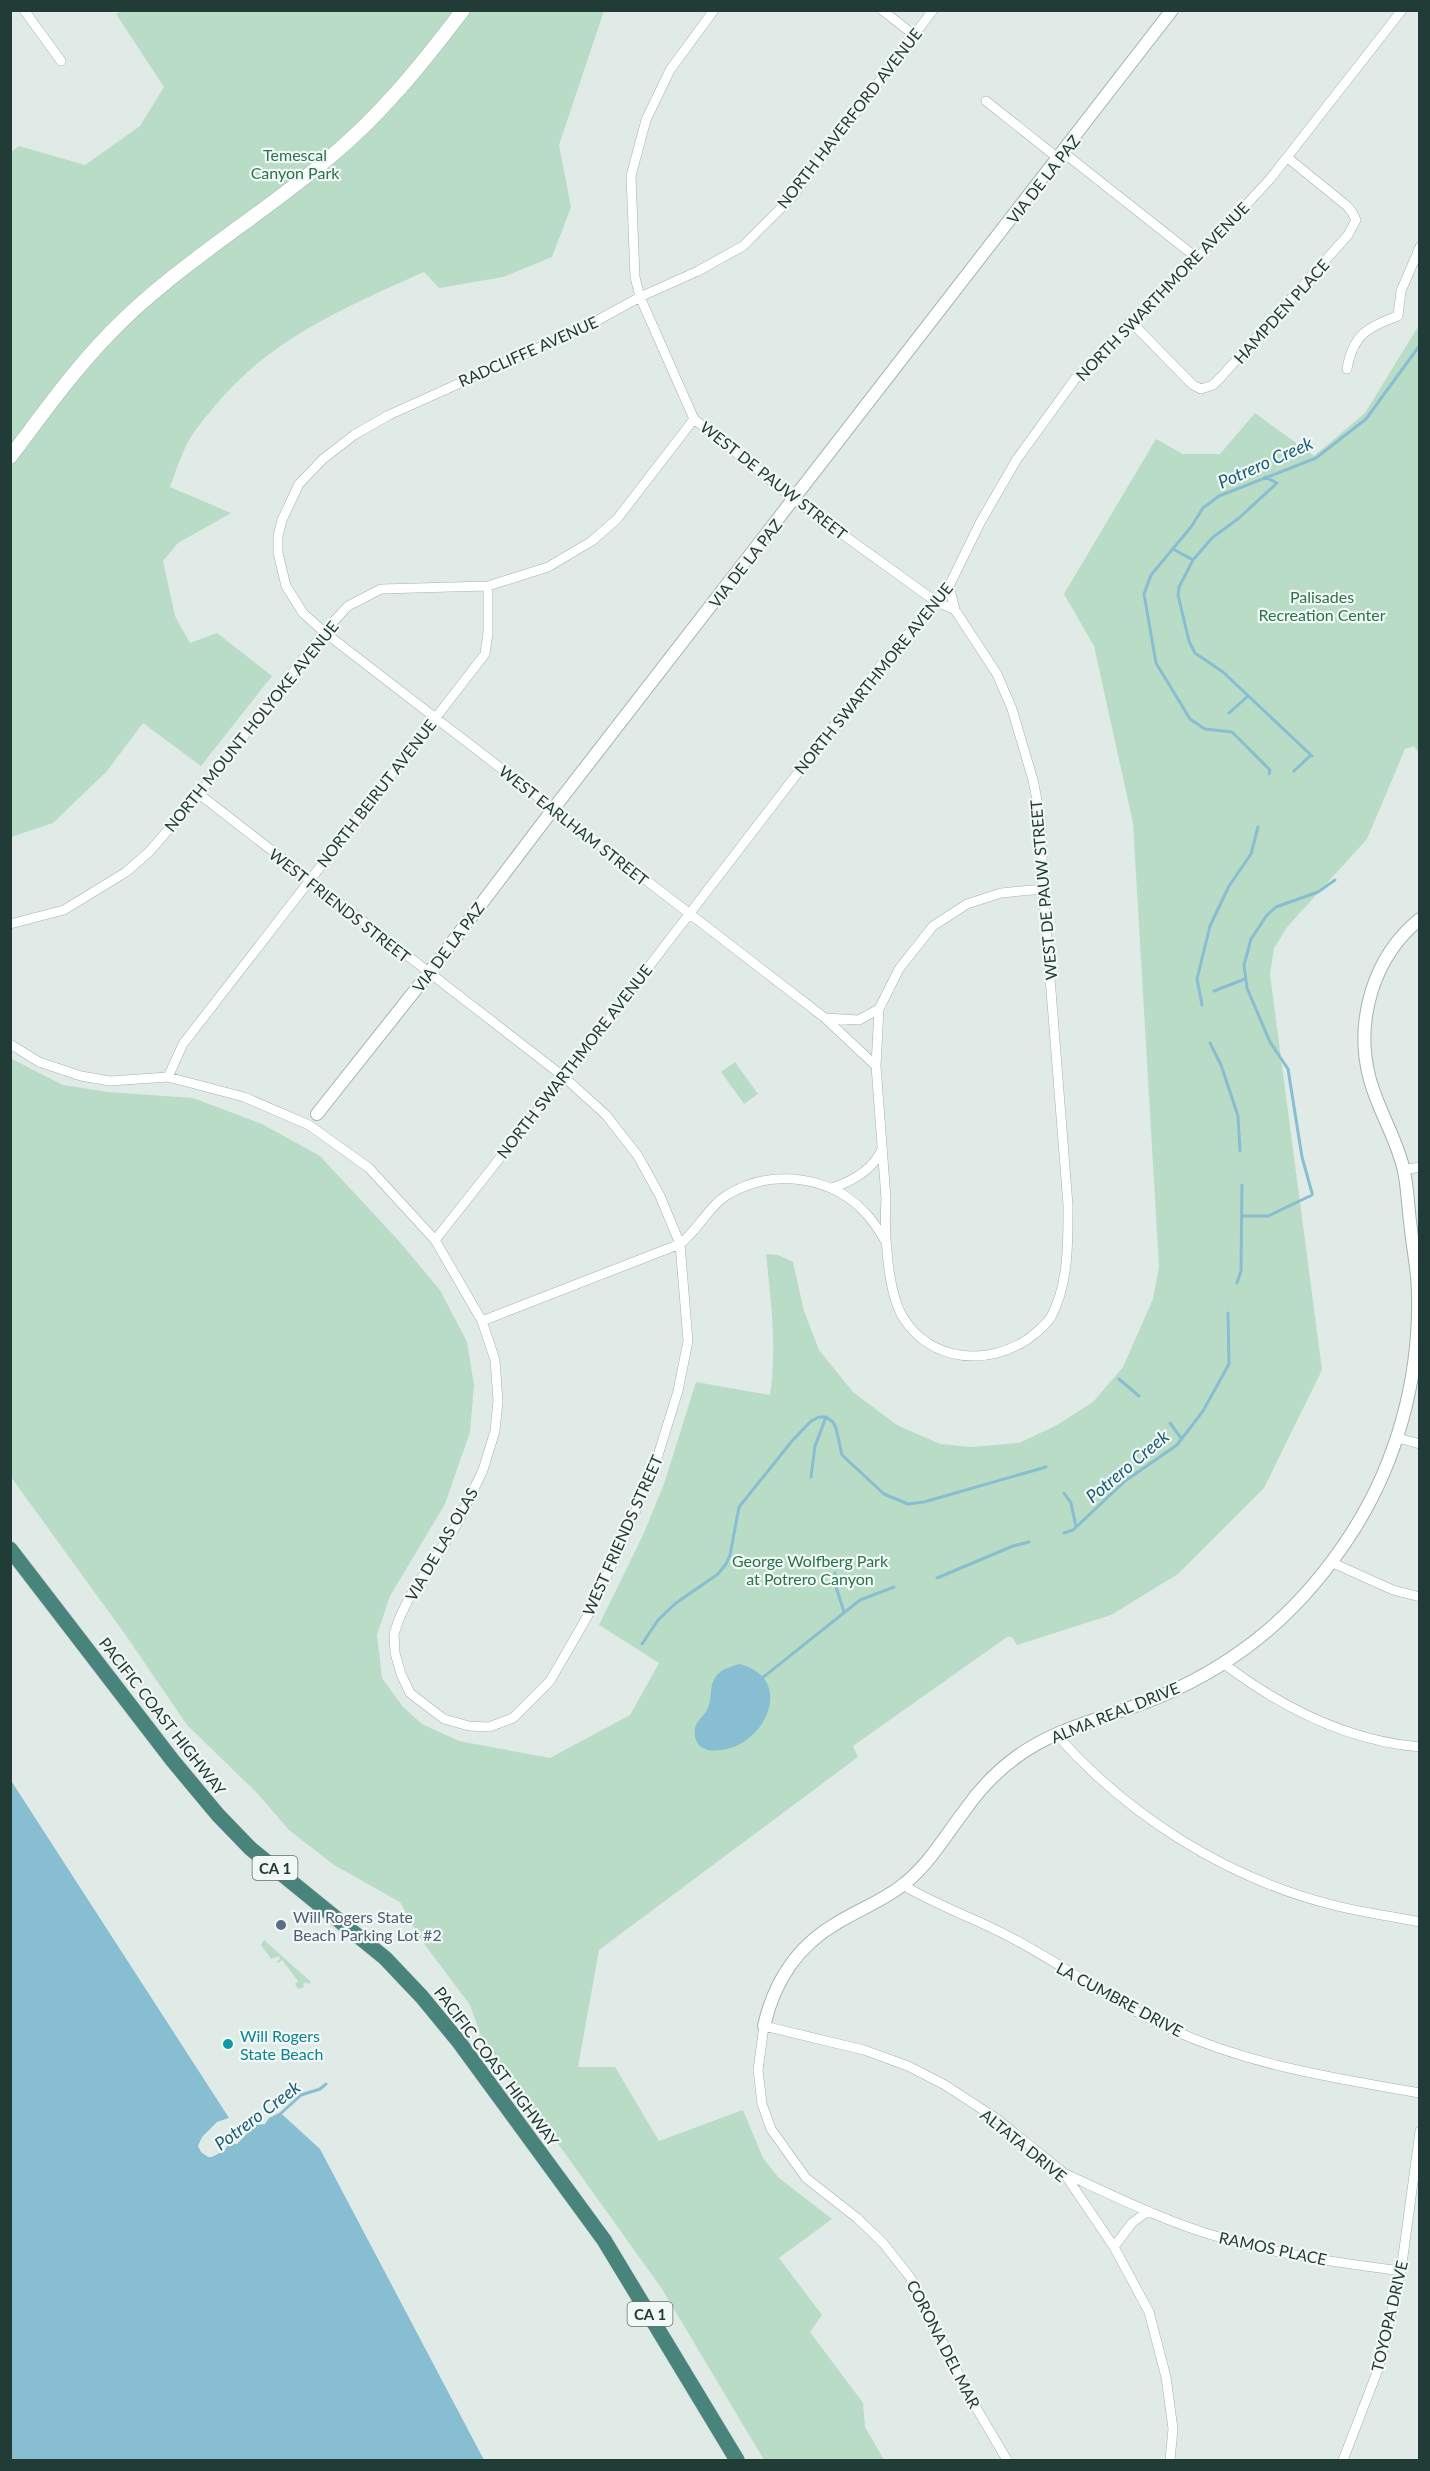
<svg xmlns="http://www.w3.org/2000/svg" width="1430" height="2471" viewBox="0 0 1430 2471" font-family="Lato,sans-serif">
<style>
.green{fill:#b9dcc6}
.water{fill:#88bed1}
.pier{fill:#e0ebe7}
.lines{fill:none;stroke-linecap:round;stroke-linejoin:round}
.stream{stroke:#88bed1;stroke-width:3}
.minor-casing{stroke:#a3b3af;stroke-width:10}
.tertiary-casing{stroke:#a3b3af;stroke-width:14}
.secondary-casing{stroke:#9fb7b1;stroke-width:15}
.trunk-casing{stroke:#c1c8c7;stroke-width:16}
.minor{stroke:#fff;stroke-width:9}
.tertiary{stroke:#fff;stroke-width:12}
.secondary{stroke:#fff;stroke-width:14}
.trunk{stroke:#48847c;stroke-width:15}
.service-dot{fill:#5c6f8a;stroke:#f1f8f5;stroke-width:2}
.culture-dot{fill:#0f9aa8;stroke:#f1f8f5;stroke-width:2}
.labels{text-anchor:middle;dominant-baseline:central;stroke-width:4.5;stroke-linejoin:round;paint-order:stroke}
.shield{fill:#f1f8f5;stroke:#5f7470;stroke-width:1.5}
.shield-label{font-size:15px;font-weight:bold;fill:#213b37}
.street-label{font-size:16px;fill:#213b37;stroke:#f1f8f5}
.park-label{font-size:16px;fill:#2b724e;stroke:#f1f8f5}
.service-label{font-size:16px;fill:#4e5e75;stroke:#f1f8f5;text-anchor:start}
.culture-label{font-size:16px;fill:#0d838f;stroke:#f1f8f5;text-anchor:start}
.water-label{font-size:18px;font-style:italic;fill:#1b5e77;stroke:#f1f8f5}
</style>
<rect width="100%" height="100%" fill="#e0ebe7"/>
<path class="green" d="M122,11h482l-45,134 12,62 -19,50 -49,20 -64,11 -15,-16c-78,35 -155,67 -210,135 -11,13 -22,26 -29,41 -6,13 -10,26 -15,39l61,26 -53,30 -15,18 12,55 15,27 27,-10 55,43 -71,90 -58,-43 -36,48 -54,52 -42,14 -1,-684 9,-7 66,19 55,-39 24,-39 -48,-73z
M1419,325v428l-5,-7 -9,3 -38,90 -79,87 -14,22 -4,26 52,396 -58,118 -86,86 -67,41 -94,30 -5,-8h-5l-154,109 5,11 -259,193 -21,117h37l44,74 84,-31 20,48 16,20 53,41 -53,39 43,57 -12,17 53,71 2,24 19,33h-120l-102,-171 -181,-253 -11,-31 -51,-68 -19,-35 -66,-37 -45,-35 -31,-36 -71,-69 -60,-88 -116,-160 -1,-419 53,27 45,7 85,6 69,26 58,32 78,84 42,50 27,52 7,43 -4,47 -25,72 -55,92 -13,39 5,43 21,29 19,17 37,17 91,17 80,-43 29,-52 -60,-38 44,-90 21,-51 32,-102 74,13c7,-49 1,-92 -4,-141l12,1 15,7 11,49 15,39 34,42 44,33 43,19 31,3 48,-4 38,-18 36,-23 30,-35 30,-68 6,-32 -26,-444 -39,-177 -30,-52 92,-155 27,15h37l35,-41 59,43 51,-43z
M735,1062l23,32 -14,10 -23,-32z
M264,1940l47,42 -3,2 -2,-2 -3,2 1,3 -6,2 -3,-5 3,-3 -16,-21 -4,3 -2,-1 4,-3 -1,-3 -8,3 -10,-14z"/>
<path class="water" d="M739,1664c57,14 27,81 -18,86 -8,1 -16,1 -22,-5 -4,-5 -5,-11 -4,-17 2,-8 10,-13 13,-20 5,-11 0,-24 10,-34 6,-6 13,-7 21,-10z
M10,1779l221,342 42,-15 47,43 164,311h-473z"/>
<path class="pier" d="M273,2103l10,8 -14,7 -4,6 -10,1 -18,19 -8,-1 -4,7 -13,7h-4l-7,-5 -3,-6 4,-9 15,-15z"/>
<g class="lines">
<path class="stream" d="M1265,477l12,6 -38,35 -27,20 -19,22 -14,27 -1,8 11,46 6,12 28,19 89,84
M1173,549l20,11
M1229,713l19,-17
M1294,771l17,-16
M1269,774l1,-4 -38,-38 -27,-3 -15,-10 -34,-56 -12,-69 7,-19 40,-48 12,-19 16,-12 97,-38 50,-39 54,-74
M1214,991l31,-12
M1202,1005l-5,-26 13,-53 19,-40 22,-32 7,-27
M1210,1043l11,22 17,51 2,35
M1242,1216h26l44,-21v-2l-10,-36 -14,-88 -18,-27 -23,-54 -3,-23 7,-26 16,-24 9,-8 42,-15 17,-12
M1237,1283l4,-12 1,-86
M1119,1379l20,17
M1170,1423l11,15
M811,1477l4,-31 11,-29
M1064,1493l7,10 5,24
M1064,1533l9,-3 52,-49 52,-36 26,-34 26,-47 -1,-51
M835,1573l1,14 8,25
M937,1578l76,-32 16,-4
M642,1644l16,-24 18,-17 42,-29 8,-10 4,-9 9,-48 53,-66 19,-20 8,-4h7l7,5 3,6 6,27 42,39 24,10 16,-2 122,-35
M761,1679l99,-79 34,-13
M278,2116l23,-21 19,-6 6,-5"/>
<defs>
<path id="minor" d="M24,10l37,51
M714,10l-44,60 -24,50 -15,56 4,101 5,20 54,122 101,81 140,101 20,9 42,64 15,35 21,71 8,40 2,69 25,316c0,37 1,78 -17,112 -5,8 -15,16 -23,22 -40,27 -96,23 -124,-20 -17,-26 -20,-89 -18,-120l-10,-133 -51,-48 -501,-386 -21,-19 -17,-27 -8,-33v-17l4,-16 17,-36 24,-25 31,-24 35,-20 200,-90 51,-28 58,-26 45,-25 49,-49 141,-187
M882,10l32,25
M986,101l73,58
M1064,153l133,105
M1130,321l63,64 8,4 12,-4 8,-8 127,-142 8,-15 -4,-8 -5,-6 -59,-48
M1347,369c6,-34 20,-42 51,-53l3,-25 19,-44
M949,586l6,24
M10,924l54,-14 62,-38 23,-20 50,-58 125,-162 24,-26 33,-17 107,-3 60,-19 44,-26 25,-22 77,-100
M825,1018l34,2 20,-11
M10,1044l29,18 42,14 29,5 58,-4 76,20 65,28 60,43 66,72 47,81 13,39 3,41 -3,30 -12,39 -26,54 -48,74 -10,21 -5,15 1,19 6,21 9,19 34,26 25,7 20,1 24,-9 37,-37 37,-64 37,-78 31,-74 23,-74 10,-50 -8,-97 -20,-48 -22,-40 -32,-41 -42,-38 -365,-283
M876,1066l3,-57 20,-40 34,-43 34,-22 34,-11 42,-4
M168,1077l15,-33 302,-390 3,-21v-47
M1403,1170l17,-3
M832,1188c21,-7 41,-18 50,-39
M435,1240l129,-163 312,-406 73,-85 32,-65 36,-62 58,-80 122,-121 73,-79 132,-169
M482,1321l198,-77c18,-14 28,-37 47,-49 46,-28 108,-19 142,22 6,7 11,15 16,23
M1398,1438l22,6
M1333,1563l60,27 27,7
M1224,1664c57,43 124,77 196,83
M1056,1734c71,81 169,143 273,170 30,8 61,12 91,18
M903,1885c34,21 72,33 107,52 48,25 93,58 142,83 84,43 175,57 268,73
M1066,2174c50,23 102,49 156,64 58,17 119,25 179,33
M1114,2247l18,-24 16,-12
M1007,2460l-36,-61 -61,-122 -27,-34 -26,-25 -51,-40 -35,-49 -9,-25 -4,-34 6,-44 100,24 44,16 37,19 52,34 67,54 50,74 35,65 17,65 7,52 -3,31
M1343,2460l36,-93 22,-96 19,-140"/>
<path id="tertiary" d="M317,1114l111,-140 126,-166 618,-798
M764,2026c10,-44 33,-80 73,-103 21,-13 43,-21 63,-36 27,-19 45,-51 65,-77 14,-20 31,-38 50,-52 44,-33 97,-41 146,-62 82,-35 142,-88 190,-162 46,-71 69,-156 67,-240 0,-22 -5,-44 -7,-65 -3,-19 -3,-39 -7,-58 -7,-33 -27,-62 -35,-95 -14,-57 5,-120 51,-157"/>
<path id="secondary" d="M10,457c32,-42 63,-86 100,-124 65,-67 148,-115 219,-175 52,-43 93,-94 134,-148"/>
<path id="trunk" d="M10,1549l163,212 45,54 33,34 134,109 37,39 37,45 145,198 133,220"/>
</defs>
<use href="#minor" class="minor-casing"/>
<use href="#tertiary" class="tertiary-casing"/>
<use href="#secondary" class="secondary-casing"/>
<use href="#trunk" class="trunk-casing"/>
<use href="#minor" class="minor"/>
<use href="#tertiary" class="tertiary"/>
<use href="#secondary" class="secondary"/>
<use href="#trunk" class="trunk"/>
</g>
<circle class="service-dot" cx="281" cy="1925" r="6"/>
<circle class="culture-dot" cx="228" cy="2044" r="6"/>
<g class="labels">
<g class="shield">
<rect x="252.5" y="1856" width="45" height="24" rx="4.5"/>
<rect x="627.5" y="2302" width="45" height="24" rx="4.5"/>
</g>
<g class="shield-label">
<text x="275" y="1868">CA 1</text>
<text x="650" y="2314">CA 1</text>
</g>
<g class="street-label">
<text transform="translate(849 118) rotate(-52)">NORTH HAVERFORD AVENUE</text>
<text transform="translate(1043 179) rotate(-52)">VIA DE LA PAZ</text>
<text transform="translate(1162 291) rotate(-46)">NORTH SWARTHMORE AVENUE</text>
<text transform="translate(1281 311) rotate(-48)">HAMPDEN PLACE</text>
<text transform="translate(528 351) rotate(-24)">RADCLIFFE AVENUE</text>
<text transform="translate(774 480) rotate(38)">WEST DE PAUW STREET</text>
<text transform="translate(745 563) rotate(-52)">VIA DE LA PAZ</text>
<text transform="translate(873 678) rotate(-51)">NORTH SWARTHMORE AVENUE</text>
<text transform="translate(251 726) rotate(-51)">NORTH MOUNT HOLYOKE AVENUE</text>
<text transform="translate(376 793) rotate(-52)">NORTH BEIRUT AVENUE</text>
<text transform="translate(574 825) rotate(38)">WEST EARLHAM STREET</text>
<text transform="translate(1043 890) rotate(-95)">WEST DE PAUW STREET</text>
<text transform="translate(340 905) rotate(38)">WEST FRIENDS STREET</text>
<text transform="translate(448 947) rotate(-53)">VIA DE LA PAZ</text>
<text transform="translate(574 1061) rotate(-52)">NORTH SWARTHMORE AVENUE</text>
<text transform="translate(622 1535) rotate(-66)">WEST FRIENDS STREET</text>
<text transform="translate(441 1544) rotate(-60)">VIA DE LAS OLAS</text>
<text transform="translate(1115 1712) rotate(-22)">ALMA REAL DRIVE</text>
<text transform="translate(163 1716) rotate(52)">PACIFIC COAST HIGHWAY</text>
<text transform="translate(1120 1999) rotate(28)">LA CUMBRE DRIVE</text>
<text transform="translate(497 2066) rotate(53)">PACIFIC COAST HIGHWAY</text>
<text transform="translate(1024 2145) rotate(39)">ALTATA DRIVE</text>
<text transform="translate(1273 2248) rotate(12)">RAMOS PLACE</text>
<text transform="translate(1389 2316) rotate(-77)">TOYOPA DRIVE</text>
<text transform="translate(944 2344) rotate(63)">CORONA DEL MAR</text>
</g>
<g class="park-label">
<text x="295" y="154">Temescal<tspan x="295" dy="18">Canyon Park</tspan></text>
<text x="1322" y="596">Palisades<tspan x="1322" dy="18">Recreation Center</tspan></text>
<text x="810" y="1560">George Wolfberg Park<tspan x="810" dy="18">at Potrero Canyon</tspan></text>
</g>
<g class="service-label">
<text x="293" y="1916">Will Rogers State<tspan x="293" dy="18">Beach Parking Lot #2</tspan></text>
</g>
<g class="culture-label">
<text x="240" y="2035">Will Rogers<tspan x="240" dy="18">State Beach</tspan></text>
</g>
<g class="water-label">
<text transform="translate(1265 462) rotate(-24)">Potrero Creek</text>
<text transform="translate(1127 1466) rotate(-40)">Potrero Creek</text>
<text transform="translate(257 2115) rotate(-37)">Potrero Creek</text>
</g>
</g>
<rect width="1430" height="2471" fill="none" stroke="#213b37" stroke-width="24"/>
</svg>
